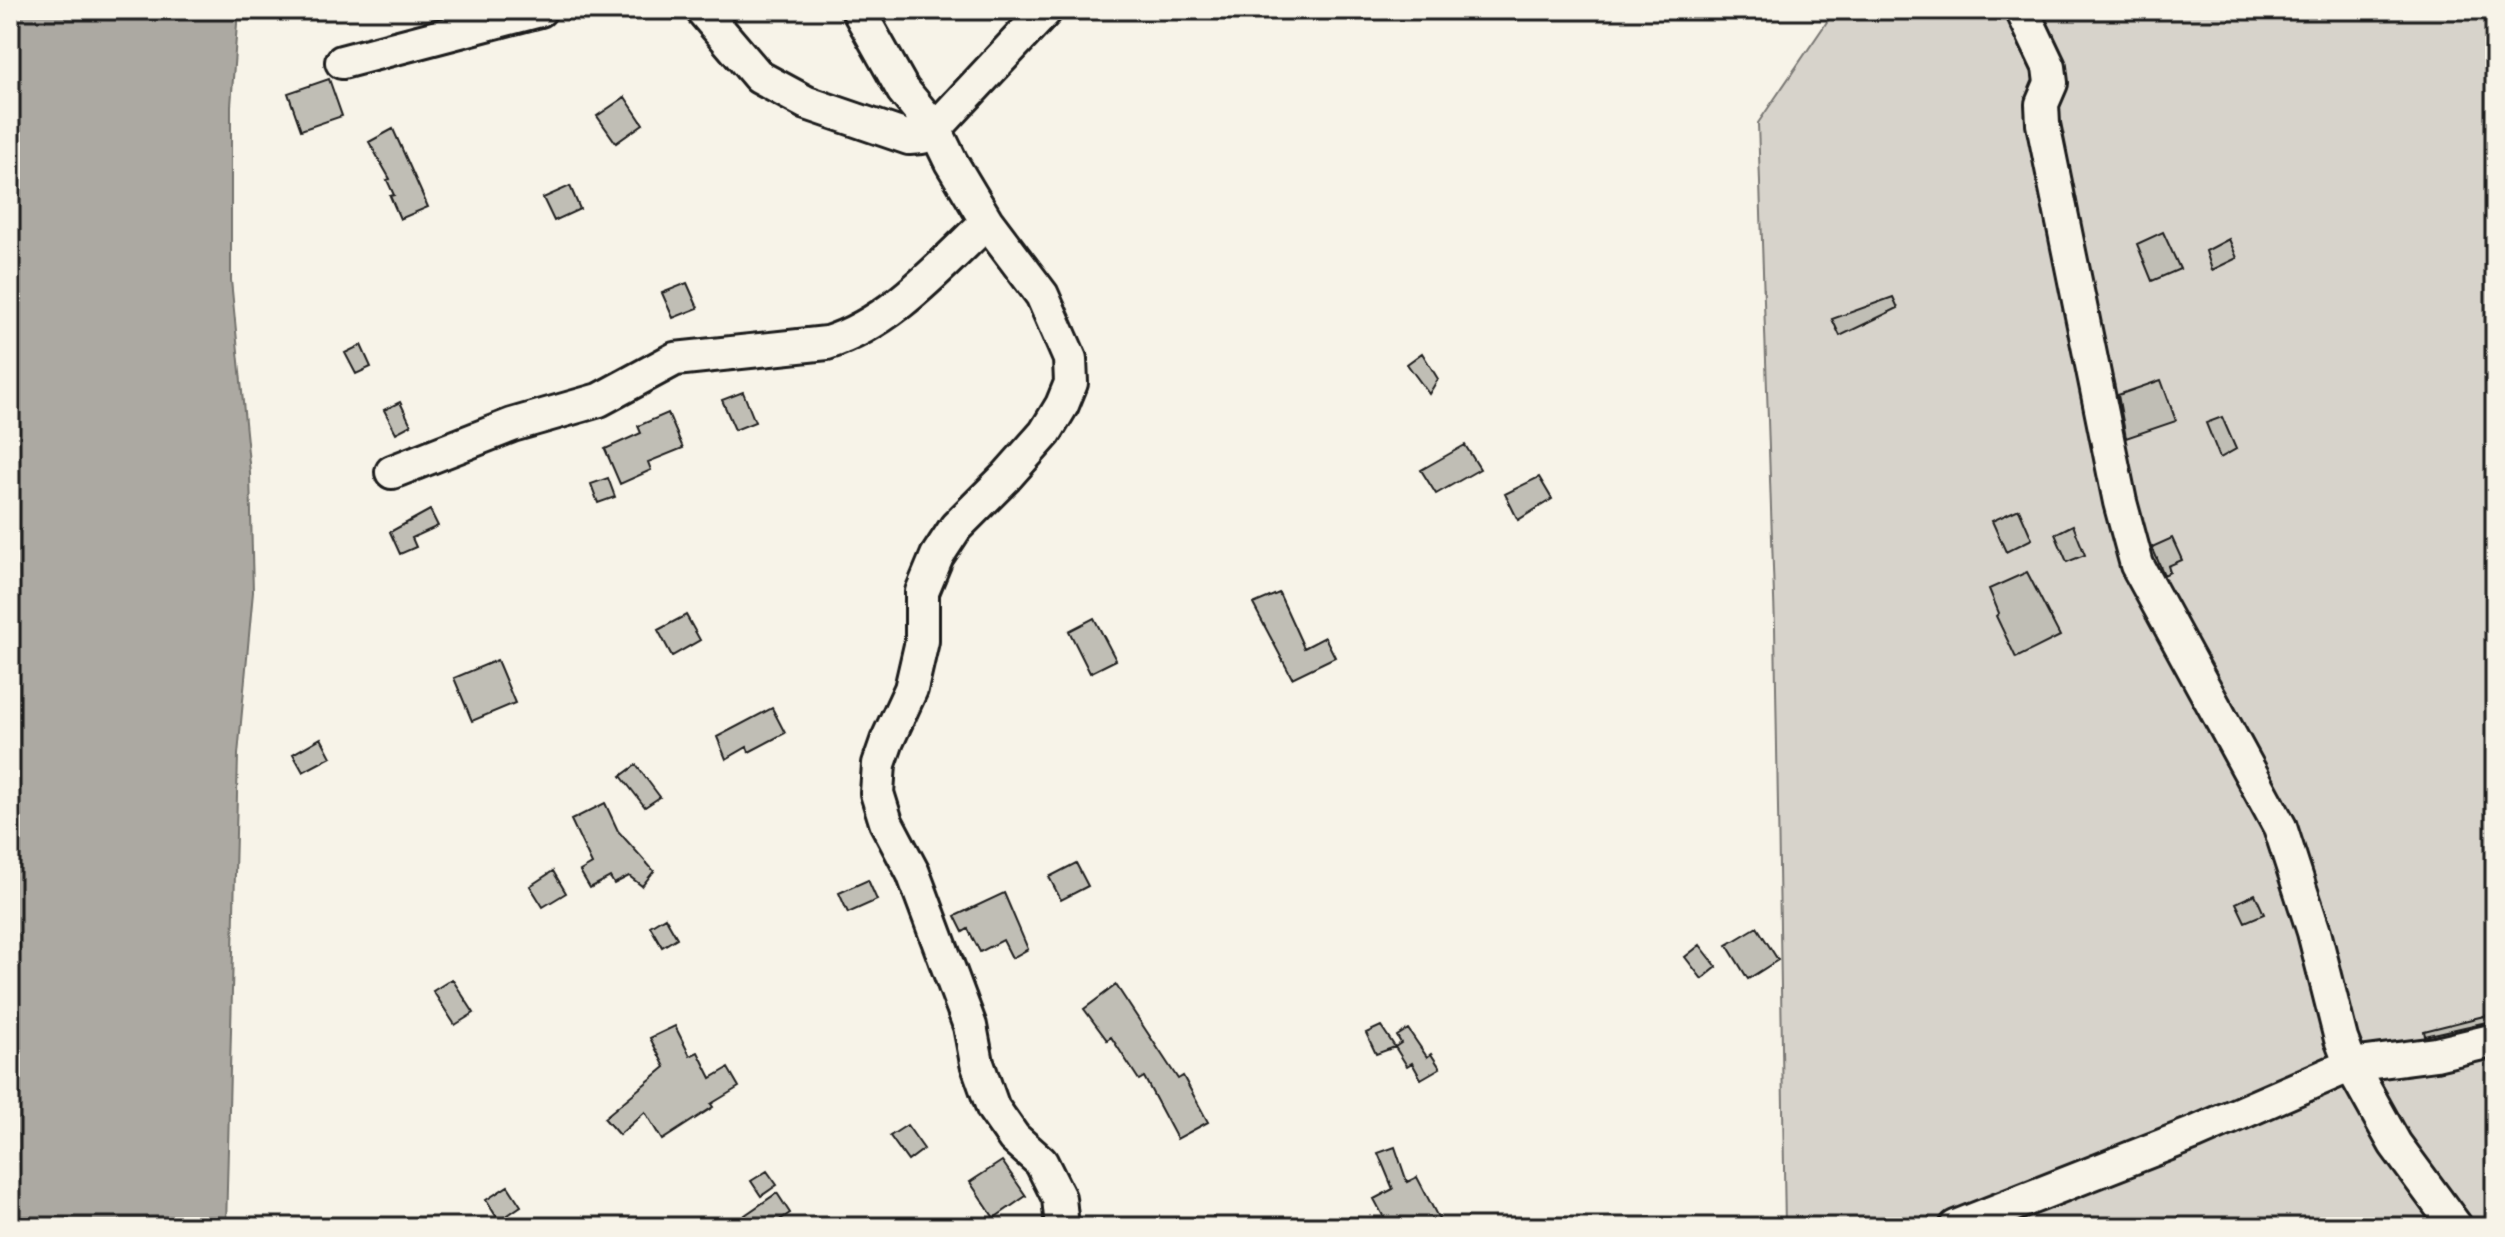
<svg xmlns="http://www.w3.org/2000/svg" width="2505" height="1237" viewBox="0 0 2505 1237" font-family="'Shantell Sans',sans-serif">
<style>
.green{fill:#d7d3cb;stroke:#7a7874;stroke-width:2}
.water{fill:#aca9a2;stroke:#72716c;stroke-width:2}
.building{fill:#c0beb5;stroke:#1c1c1c;stroke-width:2}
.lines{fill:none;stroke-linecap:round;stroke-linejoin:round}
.minor-casing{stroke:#1c1c1c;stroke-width:38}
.minor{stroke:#f7f3e8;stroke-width:32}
</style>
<rect width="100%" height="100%" fill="#f7f3e8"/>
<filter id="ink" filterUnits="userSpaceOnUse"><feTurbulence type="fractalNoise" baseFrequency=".0125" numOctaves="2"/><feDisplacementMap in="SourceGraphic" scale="16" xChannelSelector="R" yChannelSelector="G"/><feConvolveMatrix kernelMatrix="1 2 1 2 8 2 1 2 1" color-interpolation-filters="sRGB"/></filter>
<g filter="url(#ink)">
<path class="green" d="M1835,10h660v1217h-710l-10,-600 -17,-504z"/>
<path class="water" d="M10,10h228l-7,96v174l19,193 3,119 -15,163 -12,472h-216z"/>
<path class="building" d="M329,79l13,37 -41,14 -13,-37z
M625,97l18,27 -27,19 -19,-27z
M393,129l35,78 -28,12 -10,-23 4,-1 -7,-15 3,-1 -21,-37z
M570,186l10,23 -26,12 -11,-23z
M2163,232l17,37 -28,12 -15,-37z
M2229,239l8,19 -25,12 -6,-19z
M687,283l11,25 -25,10 -11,-25z
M1893,297l5,11 -58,28 -8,-17z
M361,345l10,22 -15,7 -11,-21z
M1422,353l16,26 -9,15 -22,-30z
M2161,380l15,41 -50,17 -8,-43z
M743,392l12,30 -20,8 -13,-30z
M400,402l11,23 -15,8 -12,-23z
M668,413l15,35 -35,14 3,8 -31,14 -15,-35 36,-16 -3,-7z
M2222,417l14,32 -16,9 -14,-35z
M1465,445l15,24 -44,25 -15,-24z
M1539,477l13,22 -34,21 -13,-26z
M608,478l7,19 -17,6 -7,-19z
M2019,509l13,30 -26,13 -14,-31z
M430,510l8,16 -26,12 4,9 -16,7 -10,-22z
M2073,525l12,30 -18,7 -12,-28z
M2172,538l10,22 -14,6 2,6 -6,3 -12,-28z
M2027,572l33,64 -44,22 -20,-42 3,-3 -10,-24z
M1279,593l25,55 21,-11 10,20 -43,21 -39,-74z
M686,615l14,25 -28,16 -14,-26z
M1094,618l22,42 -26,13 -21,-42z
M497,660l18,43 -43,18 -18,-43z
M772,708l13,25 -36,19 -2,-5 -21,12 -9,-22z
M321,738l10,19 -28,15 -10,-18z
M636,765l24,32 -15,10 -24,-31z
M605,803l13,28 36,40 -12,15 -13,-10 -15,8 -4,-7 -20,11 -10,-17 12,-7 -21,-44z
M1076,863l12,23 -27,14 -12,-23z
M553,871l13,22 -23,14 -13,-21z
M868,880l9,20 -29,13 -9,-20z
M1004,893l24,56 -16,9 -9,-18 -23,12 -12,-23 -5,3 -8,-16z
M2255,894l9,20 -19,8 -9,-19z
M665,917l12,21 -15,9 -12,-21z
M1757,927l21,33 -30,19 -21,-34z
M1700,945l17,22 -15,12 -17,-22z
M452,979l22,34 -19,12 -22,-34z
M1116,985l62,94 5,-3 25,46 -31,17 -33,-62 -5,3 -28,-43 -4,3 -23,-31z
M2488,1015l3,6 -66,15 -1,-5z
M675,1026l15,30 8,-4 13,26 17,-10 11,19 -28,17 2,3 -51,33 -17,-28 -26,23 -15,-17 61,-51 -15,-29z
M1381,1026l14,21 -19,7 -10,-21z
M1408,1029l19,28 4,-3 9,14 -19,11 -9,-16 -5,3 -12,-19 6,-4 -4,-7z
M907,1125l17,24 -16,12 -18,-25z
M1395,1147l12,35 10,-5 26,50h-54l-15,-28 19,-10 -15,-36z
M1002,1161l24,35 -32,22 -24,-36z
M767,1171l10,14 -16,11 -10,-15z
M508,1186l13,20 -22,15 -13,-21z
M777,1193l13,20 -21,14h-16l-8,-12z"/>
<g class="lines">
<defs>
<path id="minor" d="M702,10l57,67 48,26 102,35 13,-1 13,-8 -32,-39 -45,-80
M1046,10l-111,119 16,33 36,60 55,73 28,64 1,24 -9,22 -17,28 -39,44 -50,50 -19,29 -15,36v49l-11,48 -24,52 -8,23 -2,29 9,29 27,51 57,153 7,37 16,45 21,30 27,24 18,36 3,29
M2022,10l27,57 2,16 -9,21 1,20 77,378 17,63 143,262 34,105 27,107 10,26 44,79 61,83
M342,62l198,-52
M392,472l120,-47 87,-25 76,-41 152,-16c65,-21 111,-75 160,-121
M1956,1227l239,-94 156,-68 85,-11 59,-14"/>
</defs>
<use href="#minor" class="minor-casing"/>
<use href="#minor" class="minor"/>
</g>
</g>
<rect width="2505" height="1237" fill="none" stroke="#f7f3e8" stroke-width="40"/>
<rect x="20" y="20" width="2465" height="1197" fill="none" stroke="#1c1c1c" stroke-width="3" filter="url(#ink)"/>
</svg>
